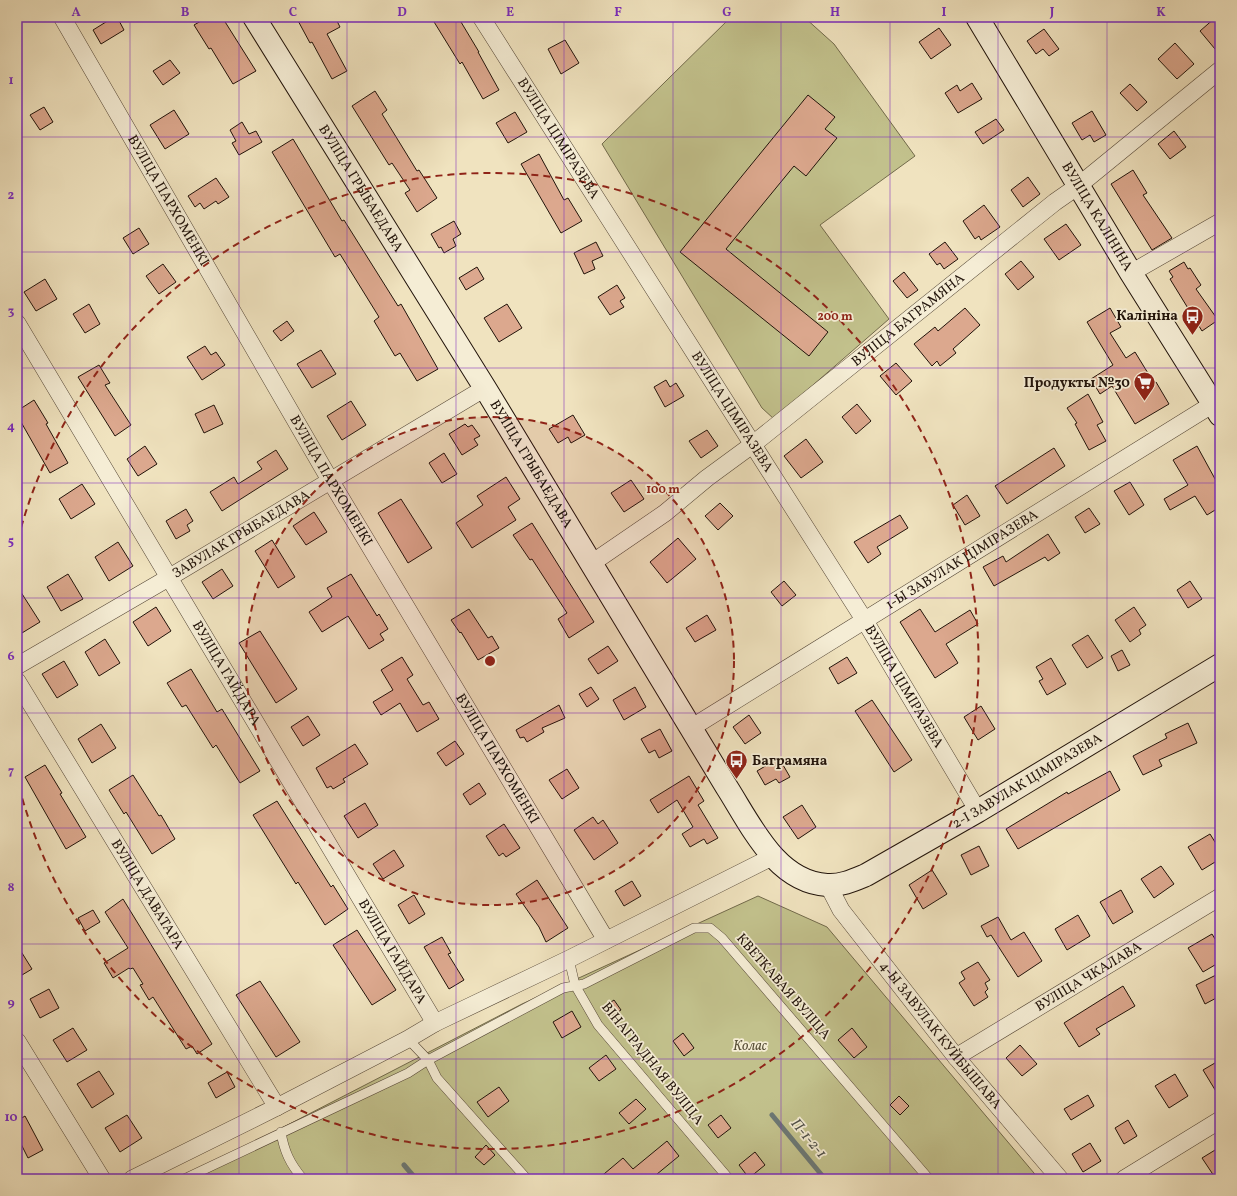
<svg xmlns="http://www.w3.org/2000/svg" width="1237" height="1196" viewBox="0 0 1237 1196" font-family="Vollkorn,serif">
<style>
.green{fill:#c2c18c;stroke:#726a4b}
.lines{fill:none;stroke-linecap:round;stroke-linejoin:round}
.stream{stroke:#6c7874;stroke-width:5}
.building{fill:#dca88e;stroke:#21130a}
.lane-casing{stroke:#554737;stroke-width:10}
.street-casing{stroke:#554737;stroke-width:18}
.secondary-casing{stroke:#21130a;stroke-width:24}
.lane{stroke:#f5edd5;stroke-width:9}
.street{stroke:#f5edd5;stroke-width:17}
.secondary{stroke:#f5edd5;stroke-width:22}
.grid{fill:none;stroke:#7b2cbf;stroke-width:1;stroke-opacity:0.55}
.ring{fill:none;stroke:#8f2418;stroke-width:2;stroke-dasharray:7 5}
.labels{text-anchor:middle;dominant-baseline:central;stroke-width:3.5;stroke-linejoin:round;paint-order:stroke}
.street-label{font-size:14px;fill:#21130a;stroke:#f5edd5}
.poi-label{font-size:14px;font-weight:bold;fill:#21130a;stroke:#f5edd5;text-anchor:end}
.park-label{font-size:14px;font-style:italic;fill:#595038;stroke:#f5edd5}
.water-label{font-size:15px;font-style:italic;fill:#4d4e48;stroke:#f5edd5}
.centre{fill:#8f2418;stroke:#f5edd5;stroke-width:2}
.ring-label{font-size:12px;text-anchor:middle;font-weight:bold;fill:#8f2418;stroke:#f5edd5;stroke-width:3.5;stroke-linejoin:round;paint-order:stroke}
.neatline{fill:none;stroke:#7b2cbf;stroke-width:1.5}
.grid-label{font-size:13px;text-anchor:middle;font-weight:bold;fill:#7b2cbf}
</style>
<rect width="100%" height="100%" fill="#f0e3bf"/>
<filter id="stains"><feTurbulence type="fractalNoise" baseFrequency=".005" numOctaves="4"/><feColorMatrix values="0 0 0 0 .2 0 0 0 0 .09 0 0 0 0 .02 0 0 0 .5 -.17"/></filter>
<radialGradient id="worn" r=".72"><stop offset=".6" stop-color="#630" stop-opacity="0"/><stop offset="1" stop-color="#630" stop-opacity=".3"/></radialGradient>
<path class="green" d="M731,17h73l30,27 81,112 -95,69 69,94 -115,100 -12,-11 -160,-264z
M758,896l69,31 212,252h-856l339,-175z"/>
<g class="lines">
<path class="stream" d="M772,1115l53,64
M404,1165l12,14"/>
</g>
<path class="building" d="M114,17h3l7,13 -23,14 -8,-14z
M208,17h14l34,54 -23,13 -22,-36 -2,1 -15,-24z
M296,17h39l5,10 -13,7 20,37 -15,8 -20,-37 -2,1z
M431,17h27l21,35h-1l21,38 -16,9 -21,-37 -2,2z
M1216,17h4v38l-20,-24z
M939,28l12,17 -20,14 -12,-17z
M1044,29l15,20 -10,7 -6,-7 -7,5 -9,-13z
M565,40l14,23 -18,11 -13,-25z
M1175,43l19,21 -17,15 -19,-20z
M170,60l10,13 -17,12 -10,-14z
M972,83l10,16 -24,14 -13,-20 12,-8 3,6z
M1130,84l17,18 -10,9 -17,-18z
M375,91l12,19 -5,4 35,57 2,-1 18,28 -20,14 -12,-19 5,-3 -18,-27 -3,2 -37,-59z
M808,95l27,22 -10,12 12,9 -31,38 -12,-10 -68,83 102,83 -19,24 -129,-104z
M44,107l9,15 -13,8 -10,-15z
M174,110l15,24 -24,15 -15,-24z
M1092,111l14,24 -12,7 -4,-7 -8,5 -10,-17z
M515,112l12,20 -19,11 -12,-20z
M996,119l8,11 -21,14 -8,-12z
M242,122l7,12 7,-3 6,11 -23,13 -7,-12 4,-2 -6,-11z
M1174,131l12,16 -16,12 -12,-15z
M293,139l49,82 2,-1 54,86 3,-2 37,65 -21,12 -17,-28 -5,3 -21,-35 5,-4 -39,-63 -5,3 -63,-105z
M539,154l25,46 4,-2 14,23 -21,12 -40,-69z
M1133,170l14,23 -4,2 29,43 -20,12 -41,-66z
M1028,177l12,17 -17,13 -12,-17z
M216,178l13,19 -11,7 -2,-3 -12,8 -4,-6 -5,4 -7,-11z
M984,205l16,22 -19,13 -2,-4 -4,3 -12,-18z
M454,221l7,13 -8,5 3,7 -12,7 -3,-6 -2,1 -8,-14z
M1066,224l15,21 -22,15 -15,-21z
M139,228l10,16 -16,10 -10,-16z
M596,242l7,14 -11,5 3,8 -11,5 -10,-21z
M945,242l13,17 -14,10 -4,-6 -3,2 -8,-11z
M1021,261l13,16 -16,13 -13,-16z
M1184,262l4,7 2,-1 11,17 -5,4 22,31 -16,11 -32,-52 3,-2 -4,-6z
M163,264l13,18 -17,12 -13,-18z
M477,267l7,12 -18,11 -7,-12z
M904,272l14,18 -11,8 -14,-17z
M45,279l12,20 -21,12 -12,-19z
M617,285l8,13 -5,3 4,6 -14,8 -12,-18z
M89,304l11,20 -15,9 -12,-19z
M507,304l15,24 -23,14 -15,-24z
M965,308l15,17 -27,24 3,4 -16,13 -3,-5 -5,5 -18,-22 21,-17 3,4z
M1110,308l11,19 -11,6 16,25 9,-6 19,31 2,-1 13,22 -34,20 -23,-38 -12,8 -9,-15 22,-14 -26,-43z
M287,321l7,10 -13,10 -8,-10z
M205,346l6,9 5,-3 9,13 -23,15 -15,-23z
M321,350l15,24 -24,14 -15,-24z
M896,363l16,18 -16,14 -16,-19z
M99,365l11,18 -5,2 26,40 -16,11 -37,-59z
M666,380l4,7 6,-4 8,13 -19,11 -11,-20z
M1088,394l15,28 -6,3 9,16 -17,9 -14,-26 2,-1 -10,-15z
M34,400l14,23 -2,1 22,39 -18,10 -33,-58v-4z
M351,401l15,24 -24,15 -15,-24z
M857,404l14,17 -15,13 -14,-17z
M214,405l9,19 -19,9 -9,-19z
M573,415l12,20 -14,8 -3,-6 -10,6 -9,-14z
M465,424l3,3 4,-2 8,11 -6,3 4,6 -16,10 -13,-21z
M707,430l11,16 -17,12 -12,-17z
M806,439l17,23 -22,16 -17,-22z
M145,446l12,18 -19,12 -11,-17z
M1197,446l23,42v19l-13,8 -12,-19 -25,14 -6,-11 24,-14 -15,-25z
M1054,448l11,18 -58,38 -12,-18z
M276,450l12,19 -66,42 -12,-19 24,-15 4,7 24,-15 -5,-7z
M444,453l13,21 -15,9 -13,-20z
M506,477l14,22 -12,8 8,13 -44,28 -16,-25 27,-18 -6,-9z
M631,480l13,19 -20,13 -13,-19z
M1130,482l14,23 -15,10 -15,-24z
M82,484l13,20 -24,15 -12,-20z
M967,495l13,21 -15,9 -12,-20z
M401,499l31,49 -24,15 -30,-50z
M720,503l13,13 -15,14 -13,-14z
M1089,508l11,16 -15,9 -10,-16z
M186,509l7,12 -6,4 3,6 -14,8 -10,-18z
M314,512l13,20 -21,13 -13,-19z
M900,515l8,13 -31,19 4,7 -13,9 -14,-21z
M532,523l62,99 -25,16 -11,-19 9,-6 -35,-54 -2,1 -17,-25z
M1048,534l12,19 -12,8 -3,-4 -51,29 -11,-19 20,-11 3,6z
M678,538l18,21 -29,24 -17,-21z
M272,540l23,37 -17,11 -23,-37z
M118,542l15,24 -24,15 -14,-24z
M222,569l11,17 -20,13 -11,-17z
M68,574l15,25 -22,12 -14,-24z
M351,574l26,42 2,-2 9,15 -8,5 4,6 -15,9 -21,-33 -26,16 -13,-20 23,-15 -5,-9z
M784,581l12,14 -14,11 -11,-14z
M1190,581l12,18 -14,9 -11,-18z
M17,586l23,36 -23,14z
M156,607l15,24 -23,15 -15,-24z
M1134,607l12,18 -7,5 2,4 -11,8 -15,-22z
M469,609l19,29 4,-2 7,12 -21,12 -17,-28 -1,1 -9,-13z
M920,609l15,23 35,-22 8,14 -32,20 12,19 -23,15 -35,-56z
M707,615l9,15 -21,12 -9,-14z
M260,631l37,58 -21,14 -37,-60z
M1088,635l15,23 -16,10 -15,-23z
M105,639l15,24 -21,13 -14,-24z
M608,646l10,15 -20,13 -10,-15z
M1122,650l8,15 -12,6 -7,-15z
M402,657l11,18 -6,4 16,26 6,-3 10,17 -22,13 -17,-29 -19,12 -8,-13 20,-12 -12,-20z
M847,657l10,16 -19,11 -9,-16z
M1051,658l15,26 -19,11 -8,-14 4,-2 -7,-12z
M64,661l14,24 -21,13 -15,-24z
M191,669l26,43 5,-3 38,62 -20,12 -24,-38 -3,3 -27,-43 -4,2 -15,-24z
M591,687l8,12 -12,8 -8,-13z
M635,687l11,20 -22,13 -11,-20z
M872,700l40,60 -18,12 -39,-61z
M559,705l6,13 -23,10 2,4 -17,10 -3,-5 -4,1 -4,-8z
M981,706l14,23 -17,11 -14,-23z
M749,715l12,18 -16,11 -12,-17z
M308,716l12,19 -17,11 -12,-19z
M1188,723l9,20 -38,17 3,6 -19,9 -10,-19 34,-18 -2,-4z
M101,724l15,24 -24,15 -14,-24z
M660,729l12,22 -13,7 -4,-8 -6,3 -8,-14z
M455,741l9,13 -18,12 -9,-13z
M355,744l13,20 -25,15 2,3 -12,7 -2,-3 -4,2 -11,-20z
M779,758l11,19 -11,6 -3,-4 -11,6 -8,-14z
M45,765l17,28 -2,1 26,43 -20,12 -41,-72z
M567,769l12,19 -17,11 -13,-19z
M1110,771l10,19 -102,59 -12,-20 61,-37 1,2z
M133,775l26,41 2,-1 14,24 -23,15 -26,-42 -2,2 -15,-24z
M689,776l15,25 -6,4 20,33 -11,6 -3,-5 -14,8 -8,-13 11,-7 -16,-27 -19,13 -8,-13z
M479,783l7,11 -16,11 -7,-11z
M277,801l54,86 2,-2 15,24 -23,16 -27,-43 -2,2 -43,-69z
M365,803l13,22 -20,13 -14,-22z
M802,805l14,22 -18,12 -15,-22z
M593,817l5,7 5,-4 15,23 -24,17 -20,-30z
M504,824l16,24 -14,9 -3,-4 -4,3 -13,-20z
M1210,834l10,16v9l-18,11 -14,-23z
M979,846l10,20 -18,9 -10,-20z
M394,850l10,16 -21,13 -10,-15z
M1161,866l13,18 -20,14 -13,-19z
M932,870l15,24 -24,15 -14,-24z
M537,880l31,48 -22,14 -7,-15 -23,-33z
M632,881l9,15 -17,10 -9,-15z
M1121,890l12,22 -20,12 -13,-22z
M414,895l11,19 -16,10 -11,-19z
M123,899l89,145 -15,10 -5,-8 -6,3 -33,-52 -4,3 -9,-15 3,-1 -10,-16 -3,1 -1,-1 -16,10 -9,-15 24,-15 -23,-36z
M93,910l7,12 -15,9 -7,-13z
M1078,915l12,21 -23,14 -12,-21z
M998,917l13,23 13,-8 18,29 -24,16 -27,-42 -4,2 -6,-11z
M357,930l39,60 -24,15 -39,-60z
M1212,934l8,13v15l-17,10 -15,-24z
M442,937l9,16 -3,1 16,26 -15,9 -25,-42z
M17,945l15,24 -15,9z
M978,962l12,18 -5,3 3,6 -3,3 3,5 -14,9 -15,-23 6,-4 -4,-7z
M1216,975l4,9v12l-15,8 -9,-19z
M260,981l40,61 -24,15 -40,-62z
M1123,986l12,20 -39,23 4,5 -21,13 -15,-24z
M49,989l10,19 -19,10 -10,-19z
M614,1000l7,10 -12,8 -7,-10z
M572,1011l9,16 -19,11 -9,-16z
M73,1028l14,22 -20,12 -14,-22z
M852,1028l15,19 -13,11 -16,-18z
M683,1033l11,15 -10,8 -11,-15z
M1020,1045l17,19 -15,12 -16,-18z
M606,1055l10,14 -17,12 -10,-13z
M1220,1060v38l-17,-28z
M99,1071l15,23 -22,14 -15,-24z
M227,1072l8,15 -19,11 -8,-15z
M1175,1074l13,22 -19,12 -14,-22z
M499,1087l10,14 -21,16 -11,-15z
M1088,1095l6,11 -23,14 -7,-11z
M899,1096l10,10 -9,9 -10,-10z
M636,1099l10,10 -17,15 -10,-11z
M127,1115l15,23 -22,14 -15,-24z
M721,1115l10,13 -13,10 -10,-13z
M25,1116l18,34 -15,8 -11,-22v-15z
M1128,1120l9,16 -13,8 -9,-16z
M667,1141l12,15 -28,23h-53l25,-21 10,11z
M1090,1143l11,18 -18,11 -11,-18z
M486,1145l9,10 -11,10 -9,-8z
M1220,1147v32h-4l-14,-21z
M755,1152l10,13 -16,13 -10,-13z"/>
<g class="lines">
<defs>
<path id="lane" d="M569,959l6,26 23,40 131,154
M408,1039l20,21 9,18 90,101
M281,1132c3,19 9,32 22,47
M184,1179l224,-106 20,-13 135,-72 21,-4 110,-56h16l12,10 207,241"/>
<g id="street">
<path id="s1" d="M62,17l268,463 276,460"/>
<path id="s2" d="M481,17l384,604 113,190"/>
<path d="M1131,273l89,-51"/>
<path id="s3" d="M17,323l418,700"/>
<path id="s4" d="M592,563l73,-50 42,-35 45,-33 303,-243 23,-16 142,-116"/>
<path id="s5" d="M17,666l153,-89 315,-189"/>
<path id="s6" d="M17,681l260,426"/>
<path id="s7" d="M691,728l522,-324"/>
<path id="s8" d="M828,885l13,25 115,147 104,122"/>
<path d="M17,1041l85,138"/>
<path id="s9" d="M956,1057l264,-160"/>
<path d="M132,1179l145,-72 131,-68 27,-16 134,-64 205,-103"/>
<path d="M1124,1179l96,-59"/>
</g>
<g id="secondary">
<path id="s10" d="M254,17l231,371 241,398c25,39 50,96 101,99 14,1 27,-5 39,-10l112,-64 242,-146"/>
<path id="s11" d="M977,17l154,256 89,142"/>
</g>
</defs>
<use href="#lane" class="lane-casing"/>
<use href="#street" class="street-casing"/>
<use href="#secondary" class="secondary-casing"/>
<use href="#lane" class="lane"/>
<use href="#street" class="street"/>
<use href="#secondary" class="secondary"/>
</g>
<path class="grid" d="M130,17v1162M239,17v1162M347,17v1162M456,17v1162M564,17v1162M673,17v1162M781,17v1162M890,17v1162M998,17v1162M1107,17v1162M17,137h1203M17,252h1203M17,368h1203M17,483h1203M17,598h1203M17,713h1203M17,828h1203M17,944h1203M17,1059h1203"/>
<circle cx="490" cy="661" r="244" fill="#8f2418" fill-opacity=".12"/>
<g class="ring">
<circle cx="490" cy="661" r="244"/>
<path d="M18 539A488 488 0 1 1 18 783"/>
</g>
<defs>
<symbol id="bus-pin" viewBox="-11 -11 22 30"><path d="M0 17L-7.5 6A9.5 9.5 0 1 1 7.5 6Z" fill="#8f2418" stroke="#f5edd5"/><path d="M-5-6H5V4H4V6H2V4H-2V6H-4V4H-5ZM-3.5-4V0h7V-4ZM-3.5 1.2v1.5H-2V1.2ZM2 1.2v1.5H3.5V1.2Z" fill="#fff"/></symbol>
<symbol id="supermarket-pin" viewBox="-11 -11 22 30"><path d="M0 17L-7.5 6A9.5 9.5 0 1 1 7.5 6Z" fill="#8f2418" stroke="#f5edd5"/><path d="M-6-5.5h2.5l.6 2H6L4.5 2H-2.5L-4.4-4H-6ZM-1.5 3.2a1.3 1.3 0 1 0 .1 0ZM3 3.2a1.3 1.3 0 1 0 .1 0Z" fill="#fff"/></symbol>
</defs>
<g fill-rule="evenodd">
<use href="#bus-pin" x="1180" y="304" width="25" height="34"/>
<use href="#supermarket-pin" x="1132" y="370" width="25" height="34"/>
<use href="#bus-pin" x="724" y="748" width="25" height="34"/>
</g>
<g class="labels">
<g class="street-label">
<text stroke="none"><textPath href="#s2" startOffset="144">ВУЛІЦА ЦІМІРАЗЕВА</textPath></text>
<text stroke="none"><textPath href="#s10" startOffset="202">ВУЛІЦА ГРЫБАЕДАВА</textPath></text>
<text stroke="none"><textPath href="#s1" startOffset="212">ВУЛІЦА ПАРХОМЕНКІ</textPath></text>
<text stroke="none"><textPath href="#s11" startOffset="233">ВУЛІЦА КАЛІНІНА</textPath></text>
<text stroke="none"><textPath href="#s4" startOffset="399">ВУЛІЦА БАГРАМЯНА</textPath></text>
<text stroke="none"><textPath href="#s2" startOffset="468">ВУЛІЦА ЦІМІРАЗЕВА</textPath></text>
<text stroke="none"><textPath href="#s10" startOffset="526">ВУЛІЦА ГРЫБАЕДАВА</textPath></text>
<text stroke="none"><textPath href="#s1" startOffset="536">ВУЛІЦА ПАРХОМЕНКІ</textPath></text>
<text stroke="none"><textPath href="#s5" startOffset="260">ЗАВУЛАК ГРЫБАЕДАВА</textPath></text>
<text stroke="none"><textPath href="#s7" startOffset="319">1-Ы ЗАВУЛАК ЦІМІРАЗЕВА</textPath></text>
<text stroke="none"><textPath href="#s3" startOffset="408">ВУЛІЦА ГАЙДАРА</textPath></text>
<text stroke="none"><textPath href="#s2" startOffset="792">ВУЛІЦА ЦІМІРАЗЕВА</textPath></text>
<text stroke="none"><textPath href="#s1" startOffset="860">ВУЛІЦА ПАРХОМЕНКІ</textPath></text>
<text stroke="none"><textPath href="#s10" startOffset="1277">2-І ЗАВУЛАК ЦІМІРАЗЕВА</textPath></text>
<text stroke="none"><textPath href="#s6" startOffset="250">ВУЛІЦА ДАВАТАРА</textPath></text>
<text stroke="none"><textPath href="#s3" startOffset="732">ВУЛІЦА ГАЙДАРА</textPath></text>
<text stroke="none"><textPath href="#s9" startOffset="155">ВУЛІЦА ЧКАЛАВА</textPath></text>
<text transform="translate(783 987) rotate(49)">КВЕТКАВАЯ ВУЛІЦА</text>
<text stroke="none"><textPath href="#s8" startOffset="188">4-Ы ЗАВУЛАК КУЙБЫШАВА</textPath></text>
<text transform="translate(652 1064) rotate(51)">ВІНАГРАДНАЯ ВУЛІЦА</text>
</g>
<g class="poi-label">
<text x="1178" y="316">Калініна</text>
<text x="1130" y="383">Продукты №30</text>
<text x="752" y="761" text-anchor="start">Баграмяна</text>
</g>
<g class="park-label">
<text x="750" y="1046">Колас</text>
</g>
<g class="water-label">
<text transform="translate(808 1139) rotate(50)">П-1-2-1</text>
</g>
</g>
<circle cx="490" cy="661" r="6" class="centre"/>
<g class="ring-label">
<text x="835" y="320">200 m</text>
<text x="663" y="493">100 m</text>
</g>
<rect width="1237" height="1196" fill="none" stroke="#f0e3bf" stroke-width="44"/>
<rect x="22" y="22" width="1193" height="1152" class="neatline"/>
<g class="grid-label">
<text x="76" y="16">A</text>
<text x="185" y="16">B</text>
<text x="293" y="16">C</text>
<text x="402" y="16">D</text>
<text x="510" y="16">E</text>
<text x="618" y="16">F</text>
<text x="727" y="16">G</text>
<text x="835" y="16">H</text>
<text x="944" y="16">I</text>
<text x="1052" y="16">J</text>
<text x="1161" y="16">K</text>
<text x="11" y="84">1</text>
<text x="11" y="199">2</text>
<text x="11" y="315">3</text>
<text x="11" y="430">4</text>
<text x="11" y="545">5</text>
<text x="11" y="660">6</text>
<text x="11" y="775">7</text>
<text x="11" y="891">8</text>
<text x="11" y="1006">9</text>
<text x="11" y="1121">10</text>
</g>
<rect width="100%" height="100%" filter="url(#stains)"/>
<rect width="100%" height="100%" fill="url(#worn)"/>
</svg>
